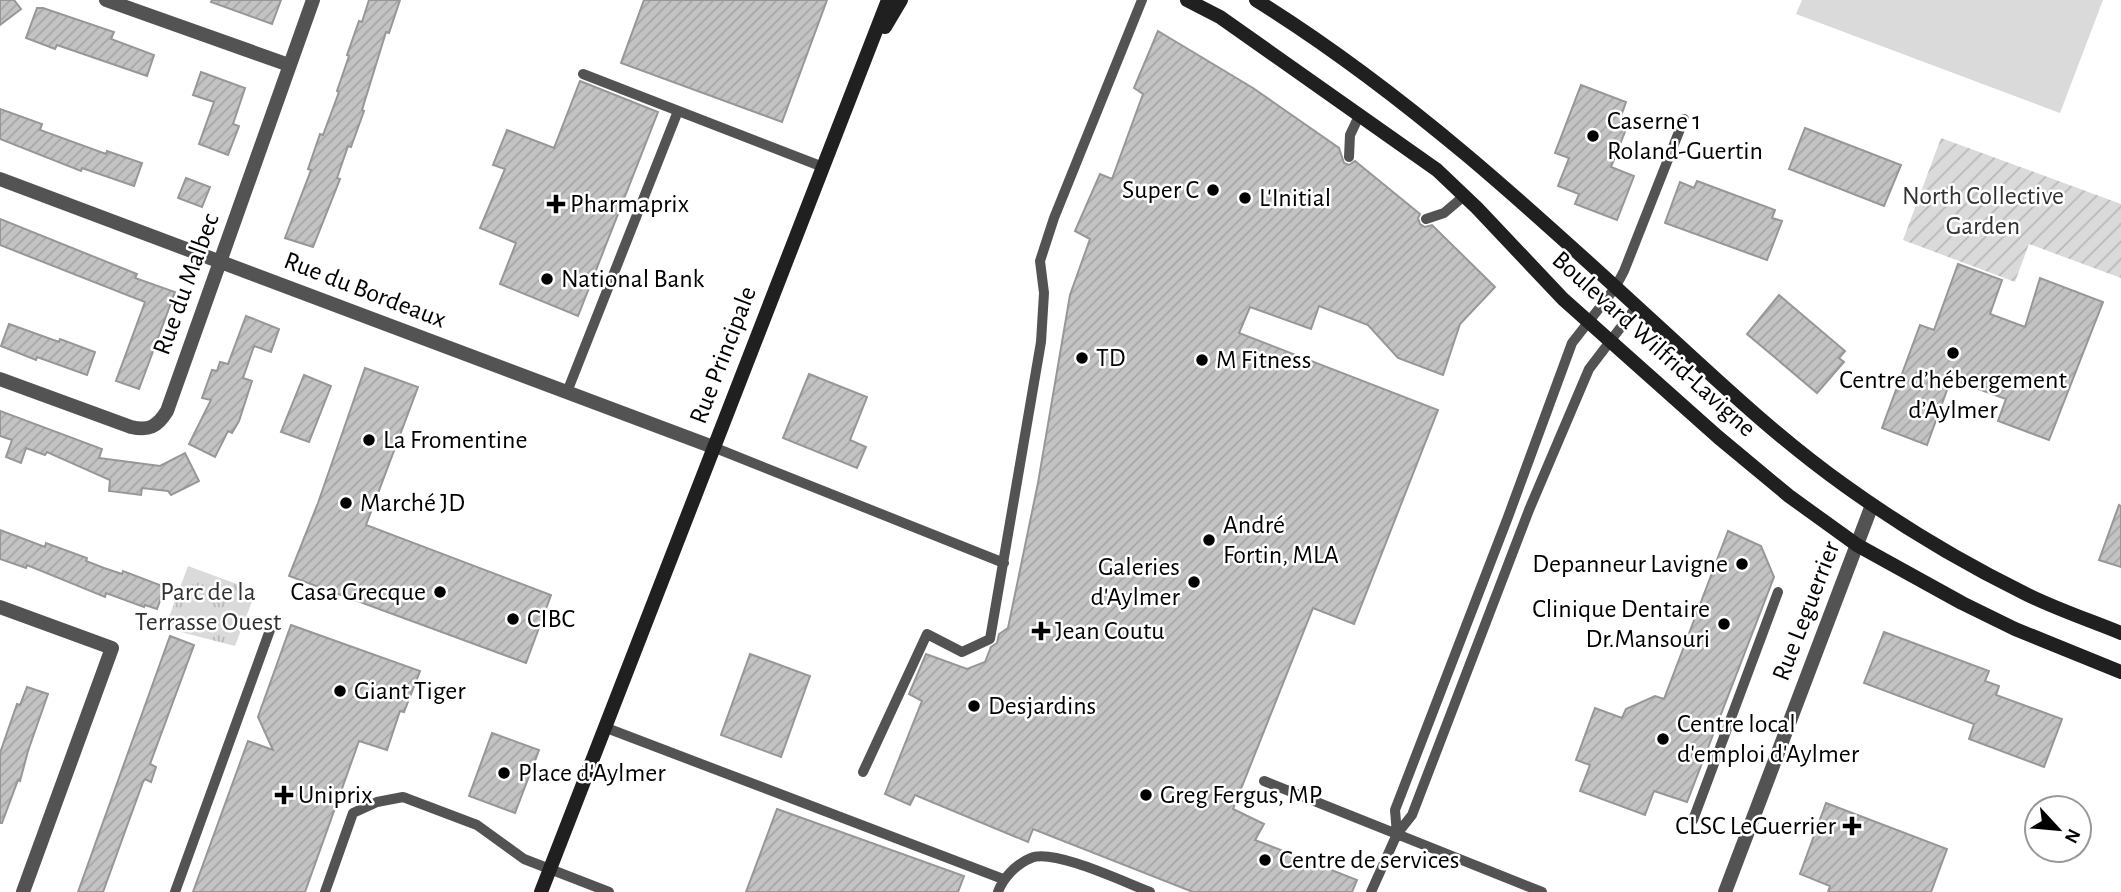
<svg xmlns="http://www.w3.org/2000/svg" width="2121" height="892" viewBox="0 0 2121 892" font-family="'Alegreya Sans',sans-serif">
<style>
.grass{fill:#dadada}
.park{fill:url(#park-tufts)}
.garden{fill:url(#garden-furrows)}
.building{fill:url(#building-hatch);stroke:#979797;stroke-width:2}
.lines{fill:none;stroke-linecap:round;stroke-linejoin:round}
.lane{stroke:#535353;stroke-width:10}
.street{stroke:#535353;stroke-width:14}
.secondary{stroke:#202020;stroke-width:14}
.poi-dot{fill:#000;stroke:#fff;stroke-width:2.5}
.labels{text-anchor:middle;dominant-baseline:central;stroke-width:5;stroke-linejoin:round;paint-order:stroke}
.poi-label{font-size:26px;fill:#000;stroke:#fff;text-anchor:start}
.park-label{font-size:26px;fill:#313131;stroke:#fff}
.street-label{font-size:26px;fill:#000;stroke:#fff}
</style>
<defs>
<pattern id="park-tufts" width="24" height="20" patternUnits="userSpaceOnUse" patternTransform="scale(1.75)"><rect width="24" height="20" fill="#dadada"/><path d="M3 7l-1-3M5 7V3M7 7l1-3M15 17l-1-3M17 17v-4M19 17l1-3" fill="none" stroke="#b9b9b9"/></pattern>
<pattern id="garden-furrows" width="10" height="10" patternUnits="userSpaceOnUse" patternTransform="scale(1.75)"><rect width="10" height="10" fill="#dadada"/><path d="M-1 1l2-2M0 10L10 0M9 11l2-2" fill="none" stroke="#b9b9b9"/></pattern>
<pattern id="building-hatch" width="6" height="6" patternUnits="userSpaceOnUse" patternTransform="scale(1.75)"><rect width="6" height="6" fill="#c3c3c3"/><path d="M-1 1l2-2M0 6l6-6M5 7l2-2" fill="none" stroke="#a6a6a6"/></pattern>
</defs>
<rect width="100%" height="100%" fill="#fff"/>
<path class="grass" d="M1802,0h301l-43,113 -264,-99z"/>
<path class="park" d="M188,566l68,25 -21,55 -70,-18z"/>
<path class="garden" d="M1941,138l180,66v74l-92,-34 -14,38 -112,-42z"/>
<path class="building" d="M0,0h14l7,9 -21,16z
M212,0h69l-9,24 -61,-22z
M369,0h31l-11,33 -3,-1 -24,78 2,1 -13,36 -3,-1 -11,32 3,1 -27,68 -28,-9 26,-68 -3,-1 12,-35 3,1 16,-43 -2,-1 12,-35 -2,-1 12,-34 3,1z
M644,0h183l-45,122 -161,-59z
M37,8h6l71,24 -3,7 43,16 -7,21 -90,-31 -2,4 -29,-11z
M1158,31l95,57 86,60 5,15 5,2 6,-4 65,53 -2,4 2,6 5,3 7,-2 63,62 -35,37 -17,51 -45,-17 -30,-33 -49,-19 -8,23 -61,-22 -11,26 199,77 -84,214 -41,-16 -80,201 31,15 -9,16 102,40 -5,12h-159l-160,-63 -5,13 -113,-47 -5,10 -25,-11 37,-93 -13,-7 17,-40 41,15 18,-7 6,-15 6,-4 2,-9 9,-6 30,-145 32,-188 20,-56 -15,-8 25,-57 12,5 31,-85 -9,-6z
M201,72l44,16 -12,36 6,2 -11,29 -29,-11 15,-42 -21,-7z
M580,81l78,31 -80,204 -78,-32 16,-41 -36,-15 25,-59 -12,-4 14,-35 47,18z
M1581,85l45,17 -5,14 9,3 -19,48 23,9 -17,44 -42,-16 4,-10 -21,-8 11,-28 -14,-5z
M0,109l42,15 -2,6 66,24 1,-3 35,12 -8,23 -52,-18 -1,3 -81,-32z
M1805,128l96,37 -17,41 -95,-37z
M186,178l24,9 -8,20 -24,-9z
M1697,181l78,29 -3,8 10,3 -15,39 -102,-37 15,-41 14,6z
M0,219l137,55 -2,4 40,14 -36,97 -23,-8 29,-79 -145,-57z
M1958,264l44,16 -12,34 35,13 15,-49 63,24 -54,138 -51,-19 8,-22 -55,-20 -24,66 -45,-17 38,-103 14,5z
M1779,295l66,56 -6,7 5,4 -27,31 -70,-59z
M246,316l33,13 -8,23 -17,-6 -11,32 9,3 -13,40 -7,12 -4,-2 -13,26 -26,-13 22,-44 -9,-2 10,-28 5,1 3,-9 8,2z
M9,324l50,18 1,-3 35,13 -8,23 -50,-18 -1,3 -35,-14z
M365,368l53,19 -52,138 185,70 -25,68 -237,-87 29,-73z
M809,374l58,23 -17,43 16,7 -9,21 -74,-30z
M304,375l27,11 -22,56 -28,-10z
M0,411l102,38 -3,9 61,8 25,-13 14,28 -28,14 -3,-4 -26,-3 -1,7 -32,-4 1,-11 -63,-28 -2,3 -19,-7 -5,15 -15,-6 6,-17 -12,-4z
M2119,505l2,1v61l-22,-7z
M0,530l45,17 1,-4 41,15 -1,3 18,7 18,6 1,-3 42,16 -8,22 -12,-4 -1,2 -38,-14 -1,4 -78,-32 -1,3 -26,-9z
M1728,531l33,15 13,31 -87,225 -33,-11 -9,24 -65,-24 10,-26 -14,-5 19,-52 27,10 4,-9 29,-13 9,3z
M291,625l129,46 -16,41 -4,-1 -13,39 -28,-9 -54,151h-112l55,-151 25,9 -15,-33z
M1884,632l105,39 -4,10 14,5 -3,9 66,24 -18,48 -75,-28 5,-15 -110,-41z
M170,636l24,9 -44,119 6,3 -5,15 -6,-3 -2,3 -40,110h-25z
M750,654l60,22 -29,81 -60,-22z
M27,687l21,7 -20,57 -8,30 -2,-1 -16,43h-2v-70l17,-49 3,1z
M492,733l47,17 -24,63 -46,-17z
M1826,803l121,46 -16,43h-103l2,-6 -30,-12z
M777,809l187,67 -6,16h-212z"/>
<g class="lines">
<path class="lane" d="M583,74l240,93
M1349,157l1,-22 10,-21
M1426,219l18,-6 20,-17
M567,392l111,-281
M713,447l291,116
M604,727l399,152
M863,772l64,-138 35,18 28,-13 51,-297 3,-49 -4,-32 14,-43 88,-218
M1264,781l278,111
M1693,820l85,-228
M1397,834l-2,-24 113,-293 64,-174 43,-55 9,-17 60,-152
M175,892l95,-262
M325,892l28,-79 24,-11 26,-5 74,28 47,34 85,33
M998,892c5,-14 18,-28 33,-34 22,-10 95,25 119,34
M1371,892l26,-58 15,-19 117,-305 60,-141 48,-63"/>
<path class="street" d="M106,0l183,65
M0,179l713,268
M0,379l131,48c18,4 26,0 36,-16l146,-411
M0,607l112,41 -89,244
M1725,892l147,-387"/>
<path class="secondary" d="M1187,0l33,17 217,153 40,38 86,91 155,138 71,59 68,49 105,58 53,26 106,43
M1256,0c148,92 275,209 403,327 60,55 119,111 185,158 57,41 119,78 182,109 30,15 63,26 95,39
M885,27l16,-27
M541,892l347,-892"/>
</g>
<g class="poi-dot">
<circle cx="1593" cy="136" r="7"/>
<circle cx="1213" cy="190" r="7"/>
<circle cx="1245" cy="198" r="7"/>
<path d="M552.5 193.5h7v7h7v7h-7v7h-7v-7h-7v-7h7z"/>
<circle cx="547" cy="279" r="7"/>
<circle cx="1953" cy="353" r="7"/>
<circle cx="1082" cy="358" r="7"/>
<circle cx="1202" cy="360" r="7"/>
<circle cx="369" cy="440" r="7"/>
<circle cx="346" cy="503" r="7"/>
<circle cx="1209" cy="540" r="7"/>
<circle cx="1742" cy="564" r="7"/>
<circle cx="1194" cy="582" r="7"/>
<circle cx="440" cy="592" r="7"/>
<circle cx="513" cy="619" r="7"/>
<circle cx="1724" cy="624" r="7"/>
<path d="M1037.5 620.5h7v7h7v7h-7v7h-7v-7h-7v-7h7z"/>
<circle cx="340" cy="691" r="7"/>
<circle cx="974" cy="706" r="7"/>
<circle cx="1663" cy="739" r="7"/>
<circle cx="504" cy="773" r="7"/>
<path d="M280.5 784.5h7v7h7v7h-7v7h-7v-7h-7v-7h7z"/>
<circle cx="1146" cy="795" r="7"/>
<path d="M1848.5 815.5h7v7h7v7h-7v7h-7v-7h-7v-7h7z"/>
<circle cx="1265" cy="860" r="7"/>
</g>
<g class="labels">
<g class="poi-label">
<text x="1607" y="121">Caserne 1<tspan x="1607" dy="30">Roland-Guertin</tspan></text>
<text x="1199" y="190" text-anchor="end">Super C</text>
<text x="1259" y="198">L'Initial</text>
<text x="570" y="204">Pharmaprix</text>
<text x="561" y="279">National Bank</text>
<text x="1096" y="358">TD</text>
<text x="1216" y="360">M Fitness</text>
<text x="1953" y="380" text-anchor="middle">Centre d’hébergement<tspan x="1953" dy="30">d’Aylmer</tspan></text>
<text x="383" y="440">La Fromentine</text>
<text x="360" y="503">Marché JD</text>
<text x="1223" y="525">André<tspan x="1223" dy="30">Fortin, MLA</tspan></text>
<text x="1728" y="564" text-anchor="end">Depanneur Lavigne</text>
<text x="1180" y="567" text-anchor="end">Galeries<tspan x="1180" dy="30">d'Aylmer</tspan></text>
<text x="426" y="592" text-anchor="end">Casa Grecque</text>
<text x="1710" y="609" text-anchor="end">Clinique Dentaire<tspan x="1710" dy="30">Dr.Mansouri</tspan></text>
<text x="527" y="619">CIBC</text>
<text x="1055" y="631">Jean Coutu</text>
<text x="354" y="691">Giant Tiger</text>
<text x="988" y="706">Desjardins</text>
<text x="1677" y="724">Centre local<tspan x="1677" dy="30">d'emploi d'Aylmer</tspan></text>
<text x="518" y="773">Place d'Aylmer</text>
<text x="298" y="795">Uniprix</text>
<text x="1160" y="795">Greg Fergus, MP</text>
<text x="1836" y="826" text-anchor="end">CLSC LeGuerrier</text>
<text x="1279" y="860">Centre de services</text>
</g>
<g class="park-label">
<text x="1983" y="196">North Collective<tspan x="1983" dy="30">Garden</tspan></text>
<text x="208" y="592">Parc de la<tspan x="208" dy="30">Terrasse Ouest</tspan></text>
</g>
<g class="street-label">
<text transform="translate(186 284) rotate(-70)">Rue du Malbec</text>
<text transform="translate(365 290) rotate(21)">Rue du Bordeaux</text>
<text transform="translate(1654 344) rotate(42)">Boulevard Wilfrid-Lavigne</text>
<text transform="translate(723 355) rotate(-69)">Rue Principale</text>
<text transform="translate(1806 611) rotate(-69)">Rue Leguerrier</text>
</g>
</g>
<g transform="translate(2058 829) rotate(116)"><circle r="33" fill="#ffffff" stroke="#999999" stroke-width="2"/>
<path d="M0-5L12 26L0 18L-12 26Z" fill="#000000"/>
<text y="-10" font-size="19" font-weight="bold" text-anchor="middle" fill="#000000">N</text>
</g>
</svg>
